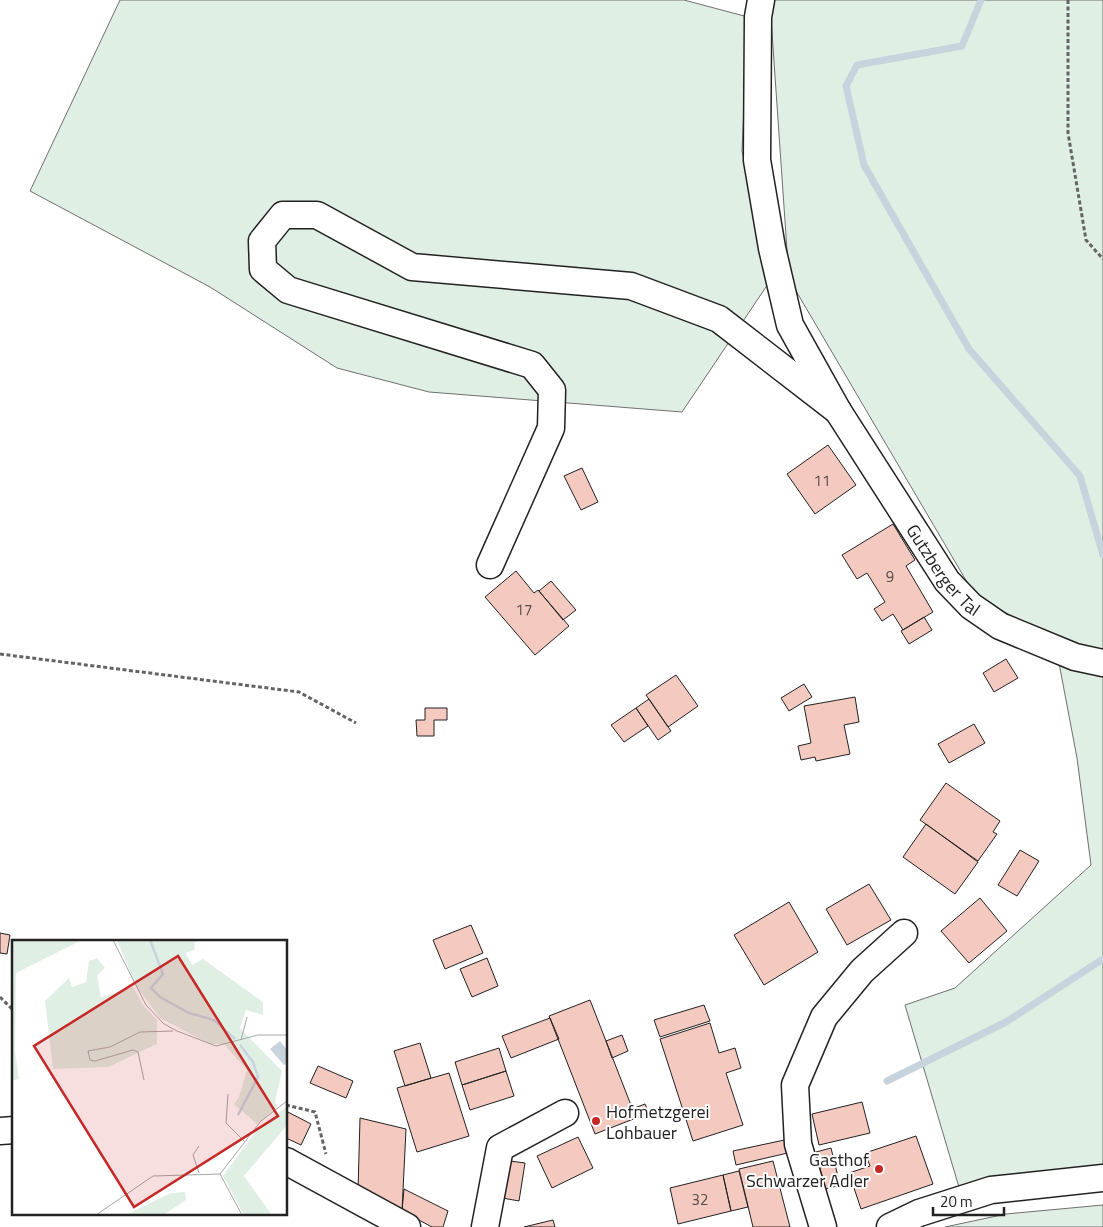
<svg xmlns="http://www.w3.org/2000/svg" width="1103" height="1227" viewBox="0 0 1103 1227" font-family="'Titillium Web',sans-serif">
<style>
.green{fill:#e0efe3;stroke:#6f6f6f}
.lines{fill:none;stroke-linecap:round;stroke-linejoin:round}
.stream{stroke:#c7d3dd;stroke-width:7}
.building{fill:#f3c9c0;stroke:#222}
.minor-casing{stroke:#222;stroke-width:29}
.path{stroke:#646464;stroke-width:3;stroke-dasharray:4 2.5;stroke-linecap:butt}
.minor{stroke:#fff;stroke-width:26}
.poi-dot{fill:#c62828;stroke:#fff;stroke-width:2}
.labels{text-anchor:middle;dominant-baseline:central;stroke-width:4;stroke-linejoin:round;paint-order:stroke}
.number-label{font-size:15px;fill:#564c4a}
.street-label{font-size:18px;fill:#222;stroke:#fff}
.poi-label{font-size:18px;fill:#222;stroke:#fff;text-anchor:start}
.inset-river{fill:none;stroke:#c7d3dd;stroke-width:2.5}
.inset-road{fill:none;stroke:#a7a7a7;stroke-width:1}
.view{fill:#c62828;fill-opacity:0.15;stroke:#c62828;stroke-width:2.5}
.inset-edge{fill:none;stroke:#222;stroke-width:2.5}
</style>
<rect width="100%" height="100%" fill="#fff"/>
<path class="green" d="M120,0h564l64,17 -6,134 28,130 -88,131 -253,-20 -92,-24 -127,-81 -180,-96z
M773,0h330v1173l-142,21 -56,-189 50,-17 136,-123 -14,-107 -22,-116 -81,-48 -185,-315 -18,-261z
M1103,1205v22h-158l61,-13z"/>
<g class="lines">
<path class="stream" d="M981,0l-19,46 -105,19 -11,21 18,79 105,184 111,127 23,79
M887,1081l119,-59 97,-63"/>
</g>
<path class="building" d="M828,445l28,40 -41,29 -28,-40z
M582,468l16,34 -17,8 -17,-34z
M893,524l22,36 -9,6 27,46 -30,18 -10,-16 -11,7 -8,-12 11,-7 -18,-29 -10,6 -15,-24z
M516,571l18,22 4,-3 31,36 -34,29 -50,-58z
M551,581l25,29 -13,10 -24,-29z
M924,617l8,13 -23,14 -8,-13z
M1006,659l12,19 -24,14 -11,-19z
M676,675l22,31 -30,21 -22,-32z
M804,684l8,13 -23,14 -8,-13z
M855,697l4,25 -15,3 6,29 -34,7 -1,-4 -14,3 -3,-14 13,-3 -7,-37z
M649,699l22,32 -13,9 -22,-32z
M425,708h22v12h-13v16h-17l-1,-16h9z
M636,708l12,18 -24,16 -13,-17z
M974,724l11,19 -36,20 -11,-19z
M946,783l54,38 -7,11 4,2 -19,27 -58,-41z
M926,824l52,38 -23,32 -52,-37z
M1020,850l19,11 -22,35 -19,-11z
M869,884l22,36 -44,25 -21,-36z
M980,898l27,33 -38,32 -28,-32z
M789,902l29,50 -54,33 -30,-50z
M471,925l12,28 -38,16 -12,-29z
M0,933l10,2 -3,19 -7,-1z
M487,958l11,28 -26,11 -12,-28z
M590,1000l46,118 -41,16 -46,-118z
M704,1005l6,16 -50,16 -6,-17z
M550,1018l9,21 -48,19 -9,-22z
M710,1023l9,30 16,-5 6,20 -15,5 17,52 -50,16 -33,-102z
M622,1035l6,16 -16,7 -6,-17z
M420,1043l11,35 -26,8 -11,-35z
M499,1048l7,23 -44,14 -7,-23z
M318,1066l35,15 -7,17 -36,-15z
M506,1071l8,25 -44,14 -8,-25z
M449,1073l20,63 -52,16 -20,-64z
M862,1102l8,31 -51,12 -7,-31z
M645,1104l4,9 -13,5 -4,-9z
M286,1111l25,13 -10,21 -15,-7z
M360,1118l46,11 -4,82 -44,-20z
M916,1136l17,48 -72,25 -12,-36 21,-7 -5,-13z
M578,1137l15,31 -41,20 -15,-32z
M789,1139l3,13 -56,13 -3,-14z
M831,1148l9,37 -15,4 -9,-37z
M502,1160l23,3 -6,38 -22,-4z
M773,1161l17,66h-37l-14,-58z
M739,1171l9,36 -17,4 -8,-36z
M723,1175l8,36 -53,13 -8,-36z
M404,1189l44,22 -5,16h-11l-30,-16z
M553,1220l2,7h-31z"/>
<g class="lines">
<defs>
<g id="minor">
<path id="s1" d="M761,0l-3,17 -1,143 15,88 18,77 48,86 109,170 24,25 29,20 75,31 28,6"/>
<path d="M490,565l61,-137 1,-38 -20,-25 -244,-75 -25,-21 -1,-28 21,-26h34l95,52 219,19 88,33 119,92"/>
<path d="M0,1131l14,-1"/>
<path d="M286,1161l121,66"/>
<path d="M485,1227l15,-79 65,-35"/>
<path d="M823,1227l-25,-83 -3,-59 29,-68 38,-46 42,-38"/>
<path d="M890,1227l29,-14 72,-23 112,-12"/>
</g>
</defs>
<use href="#minor" class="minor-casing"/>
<path class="path" d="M1068,0v133l18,107 17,19
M0,654l299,38 57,31
M0,997l14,14
M286,1105l29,7 11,42"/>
<use href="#minor" class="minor"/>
</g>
<g class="poi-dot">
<circle cx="596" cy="1121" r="5"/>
<circle cx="879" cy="1169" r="5"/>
</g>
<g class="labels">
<g class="number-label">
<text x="822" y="480">11</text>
<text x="890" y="576">9</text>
<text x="524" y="609">17</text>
<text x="700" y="1199">32</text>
</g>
<g class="street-label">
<text stroke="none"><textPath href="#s1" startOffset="618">Gutzberger Tal</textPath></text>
</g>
<g class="poi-label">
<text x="606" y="1111">Hofmetzgerei<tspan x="606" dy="21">Lohbauer</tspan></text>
<text x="869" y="1159" text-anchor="end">Gasthof<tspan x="869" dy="21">Schwarzer Adler</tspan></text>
</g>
</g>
<g transform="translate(12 940)">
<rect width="275" height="275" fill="#fff"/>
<path d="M0,0h70l-66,33 -1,79 4,27 -7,2zM105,0h83l-6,3 1,6 -9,4 6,12 11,-6 60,43v13l-17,-5 -6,18 42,43 -7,30 2,6 -20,17 -23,-20 5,-7 8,-27 -23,-26h-14l-50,-26 -24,-32zM85,18l8,10 -8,8 4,21 32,-10 10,18 14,15v24l-49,23 -55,2 -8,-68 24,-23 3,9 14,-5 3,-21zM275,166v19l-43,51 28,39h-28l-21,-39 33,-45zM173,252l1,8 -23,15h-37l45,-22z" fill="#e0efe3"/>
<path d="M268,101l7,9v13l-3,2 -14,-16z" fill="#c7d3dd"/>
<path class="inset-river" d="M138,0l13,34 -12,14 9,9 29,16 25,7 21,19M226,175l20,-38 -5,-15 -13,-17"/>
<path class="inset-road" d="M101,0l33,65 18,19 13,7 39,15 42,-11h29M229,100l6,-23M132,140l-6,-28 -5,-2 -38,11 -5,-1 -2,-9 22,-4 30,-15 33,-1M216,154l-2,29 19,19M187,206l-6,9 6,18M84,275l57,-39 67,-2M230,275l-22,-41 41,-53 26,-20"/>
<path class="view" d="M166,16l100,160 -144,91 -100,-161z"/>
<rect width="275" height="275" class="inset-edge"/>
</g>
<path d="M933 1207v8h71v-8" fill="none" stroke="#222222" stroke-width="2.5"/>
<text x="940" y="1207" font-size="15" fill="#222222" stroke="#ffffff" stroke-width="4" paint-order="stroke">20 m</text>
</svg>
